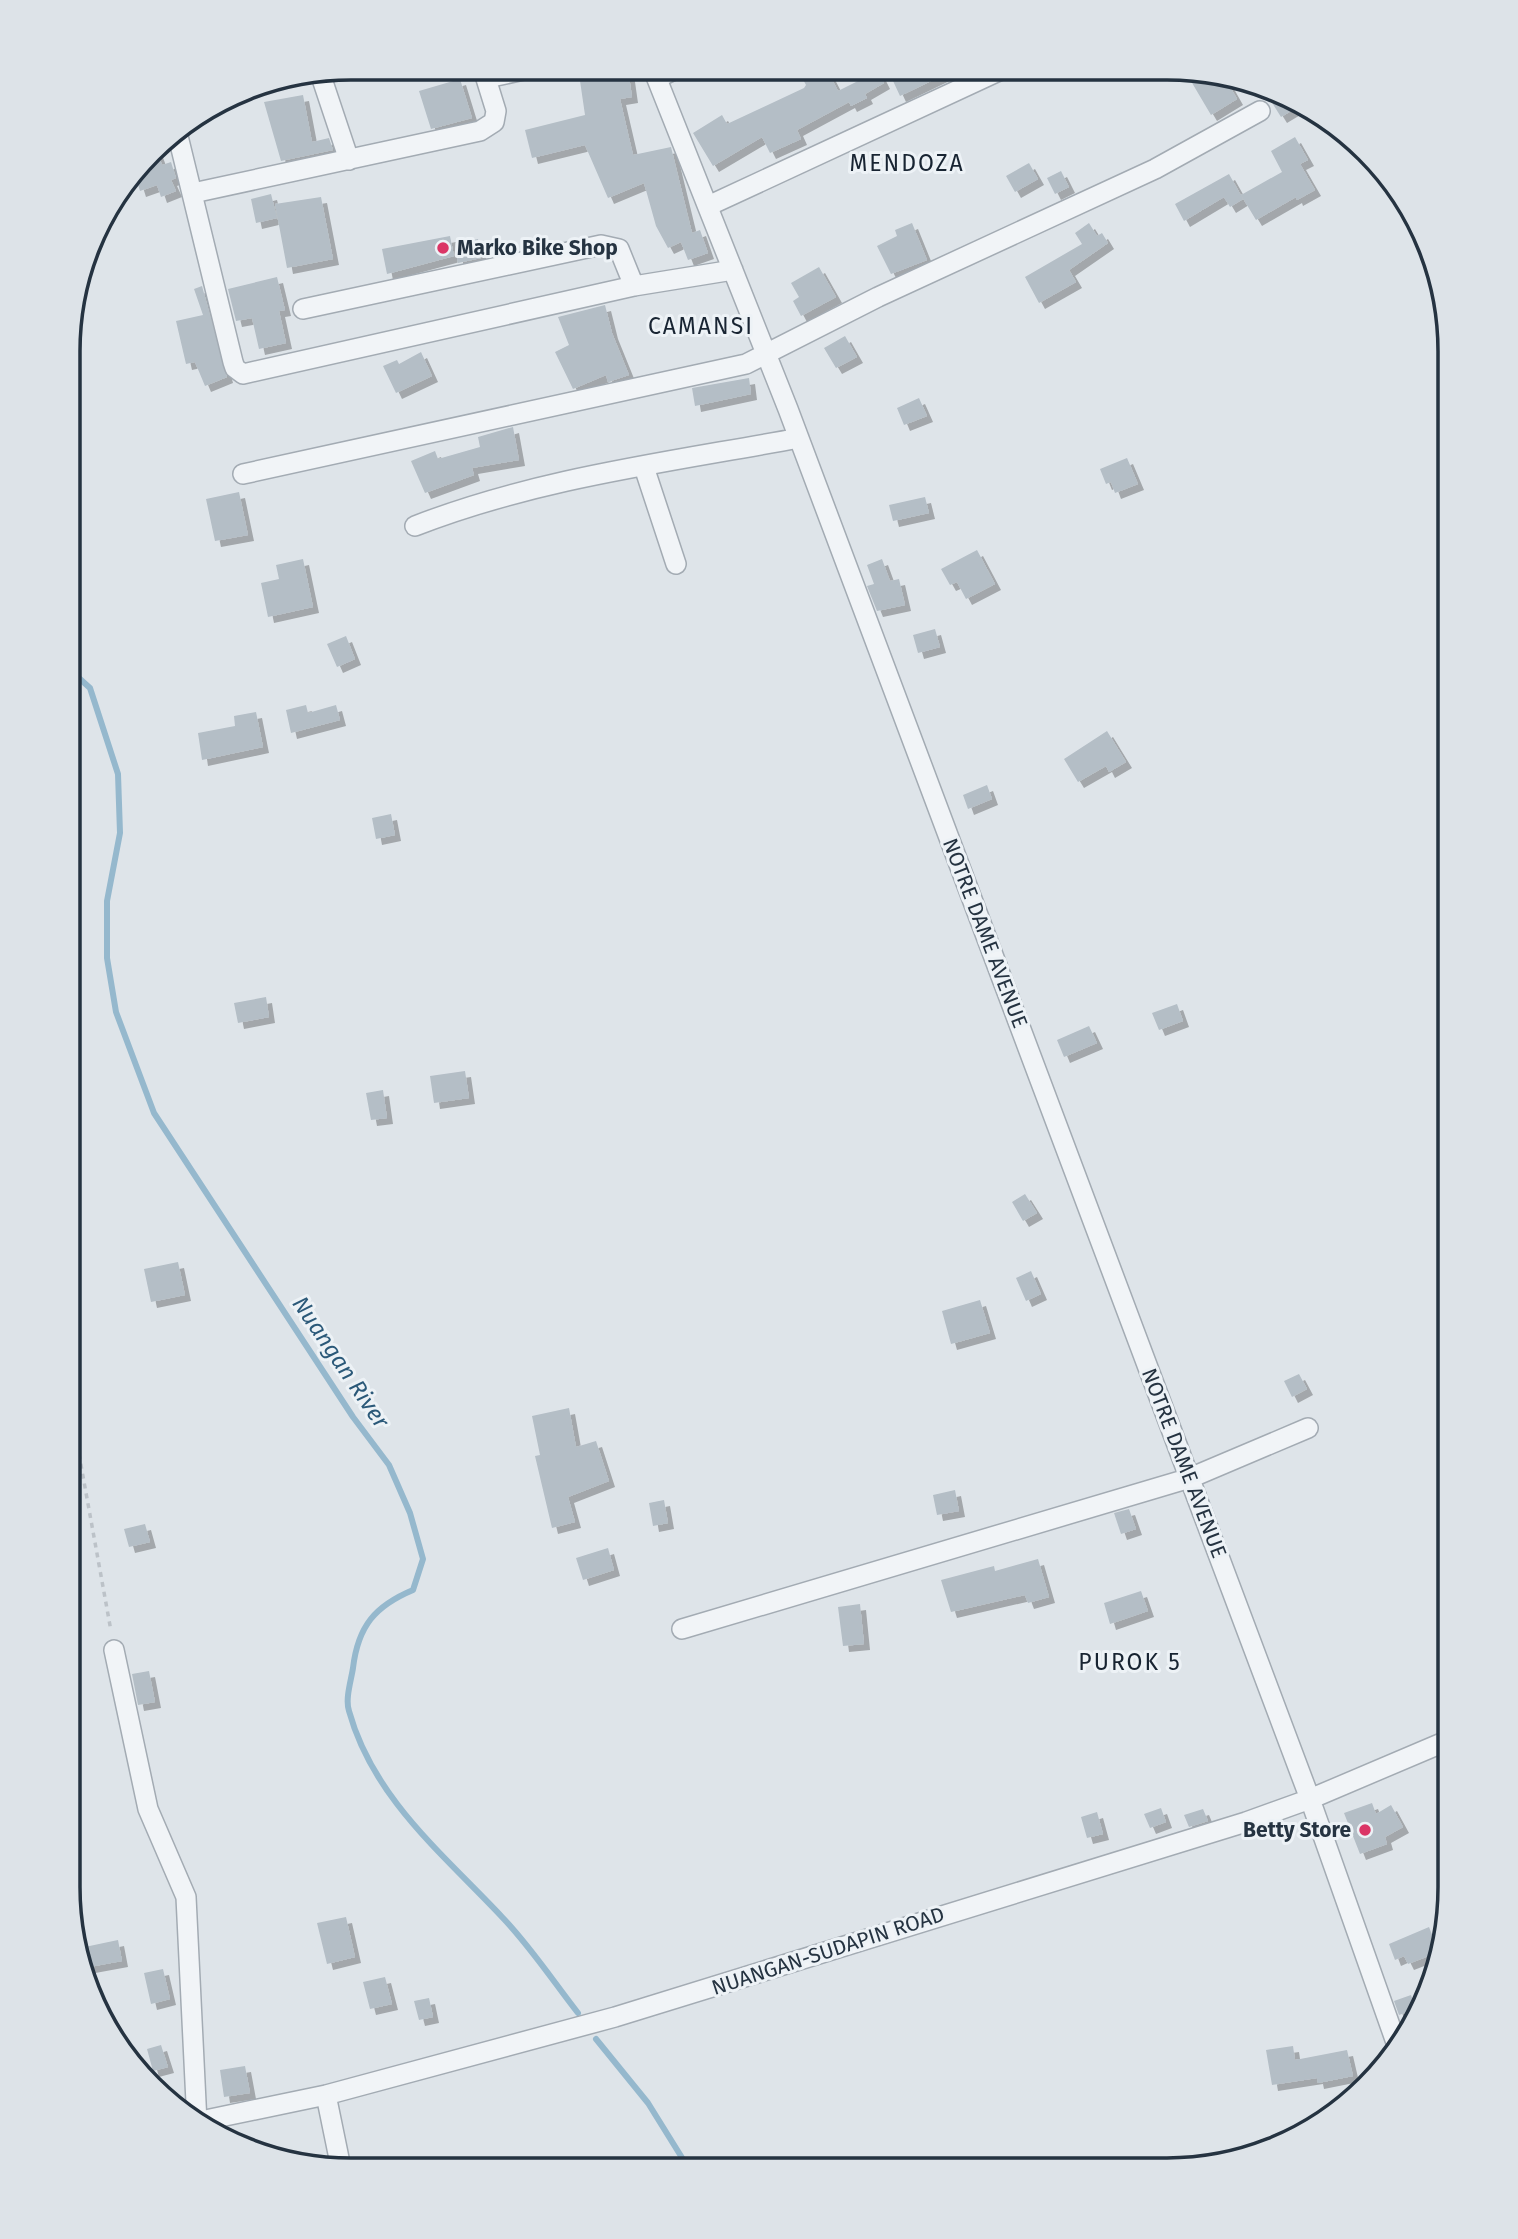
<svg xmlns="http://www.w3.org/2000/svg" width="1518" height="2239" viewBox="0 0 1518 2239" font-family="'Fira Sans',sans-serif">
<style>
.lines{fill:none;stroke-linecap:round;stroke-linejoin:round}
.stream{stroke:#95b8cd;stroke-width:6}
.building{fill:#b4bec6;filter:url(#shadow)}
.minor-casing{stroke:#a3abb3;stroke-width:22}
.path{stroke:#bcc2c8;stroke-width:3.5;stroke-dasharray:5 5;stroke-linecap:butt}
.minor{stroke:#f1f4f7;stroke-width:19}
.poi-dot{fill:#db3566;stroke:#edf2f6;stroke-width:2.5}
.labels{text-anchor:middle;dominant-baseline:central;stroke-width:6;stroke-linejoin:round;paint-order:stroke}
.poi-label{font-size:21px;font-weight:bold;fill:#253341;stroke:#edf2f6;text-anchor:start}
.street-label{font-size:21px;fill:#253341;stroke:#edf2f6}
.neighbourhood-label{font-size:23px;letter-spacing:2px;fill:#182432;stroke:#edf2f6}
.water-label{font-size:23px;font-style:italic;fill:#2b5979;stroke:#edf2f6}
.rim{fill:none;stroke:#253341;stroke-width:3.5}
</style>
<defs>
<filter id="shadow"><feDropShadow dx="6" dy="6" stdDeviation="0" flood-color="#0004"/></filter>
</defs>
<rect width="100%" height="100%" fill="#dee4e9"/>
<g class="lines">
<path class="stream" d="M70,670l20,18 28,86 2,59 -13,68v57l9,54 38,101 199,304 36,48 21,48 13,46 -10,31c-38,16 -55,36 -60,78 -2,13 -8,31 -4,43 24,87 94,143 153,206 28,29 51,64 76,96
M596,2039l52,64 41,66"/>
</g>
<path class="building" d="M613,69h15l4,28 -12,2 13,56 38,-8 21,86 8,-3 8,23 -20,7 -7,-18 -13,6 -12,-22 -12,-43 -36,15 -23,-53 -53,13 -7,-28 60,-15 -6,-41z
M798,70h29l11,21 40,-20 6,12 -19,11 2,4 -16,8 -2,-4 -52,28 4,9 -31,14 -8,-16 -49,29 -20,-33 29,-18 5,9 77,-36 2,-3z
M888,70h66l-54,26z
M1185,71h19l20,5 13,23 -26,16z
M460,79l12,39 -41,11 -12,-38z
M303,95l9,47 17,-4 4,12 -52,11 -17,-59z
M1283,95l18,10 -20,12 -10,-16z
M1295,137l13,23 -8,4 15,26 -18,10 -1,-3 -40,23 -15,-25 41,-23 -11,-21z
M156,149l6,16 9,-3 5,16 -5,2 5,11 -15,6 -4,-12 -17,6 -5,-16z
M1029,163l9,16 -23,13 -9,-16z
M1061,171l8,16 -14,7 -8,-16z
M1229,174l14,25 -13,8 -6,-10 -40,24 -9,-17z
M271,194l6,24 -21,5 -5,-24z
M321,197l12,62 -46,9 -12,-64z
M912,223l15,37 -36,14 -14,-28 20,-10 -2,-6z
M1089,223l8,13 5,-3 6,10 -39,27 7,12 -37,21 -14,-26 57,-33 -7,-11z
M450,236l4,20 -67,18 -5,-25z
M478,239l3,19 -23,5 -3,-19z
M819,267l17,30 -35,19 -8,-15 6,-4 -8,-14z
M277,277l8,33 -6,1 7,32 -27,6 -7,-31 -16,3 -8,-32z
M202,286l25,91 -22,9 -10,-24 -9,2 -10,-43 27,-6 -9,-26z
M605,305l7,28 17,42 -21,7 -2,-7 -33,14 -18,-37 14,-7 -11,-28z
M845,336l12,21 -21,11 -12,-20z
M421,352l11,24 -36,17 -13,-27 14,-6 2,4z
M749,378l2,16 -56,12 -3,-18z
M919,398l8,18 -23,9 -7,-17z
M513,427l6,33 -47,8 2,7 -49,18 -14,-32 24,-10 3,8 42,-12 -2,-10z
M1127,458l11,26 -23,9 -4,-11 -5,2 -6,-15z
M239,492l9,43 -33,6 -9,-42z
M925,497l4,16 -36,8 -4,-16z
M977,550l18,34 -29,15 -9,-17 -7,3 -9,-16z
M303,559l10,48 -45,10 -7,-34 18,-4 -3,-14z
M882,559l8,22 9,-2 6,26 -28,6 -10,-25 7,-2 -7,-19z
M935,629l5,18 -22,6 -5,-18z
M346,636l9,23 -18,8 -10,-23z
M306,705l2,8 28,-8 4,15 -49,13 -5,-23z
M256,712l7,35 -61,13 -4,-27 37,-7 -1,-10z
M1107,731l19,31 -17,10 -3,-6 -28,16 -14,-23z
M987,785l5,14 -24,10 -5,-14z
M391,814l4,21 -19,4 -4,-21z
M266,997l3,20 -31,6 -4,-20z
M1177,1004l6,17 -24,9 -7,-17z
M1089,1026l8,17 -33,14 -7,-17z
M465,1071l4,27 -35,5 -4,-27z
M383,1090l4,28 -16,2 -5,-27z
M1025,1194l12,19 -14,8 -11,-19z
M178,1262l7,33 -34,7 -7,-33z
M1031,1271l10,23 -15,7 -10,-23z
M980,1300l10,33 -39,11 -9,-33z
M1299,1374l8,15 -15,8 -8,-16z
M569,1408l7,39 20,-6 13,40 -41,16 7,25 -23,6 -17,-72 5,-1 -8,-39z
M955,1490l4,21 -22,4 -4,-20z
M664,1500l4,23 -15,3 -4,-23z
M1129,1509l7,20 -15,5 -7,-21z
M145,1524l5,18 -21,5 -5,-18z
M608,1548l6,22 -31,10 -7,-22z
M1038,1559l11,38 -21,6 -3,-8 -74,17 -10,-32 53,-14 1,5z
M1141,1591l7,20 -38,13 -6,-21z
M860,1604l4,40 -21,2 -5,-39z
M149,1671l6,31 -17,3 -6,-31z
M1372,1803l4,11 15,-9 12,22 -18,10 2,7 -27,10 -16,-41z
M1161,1808l5,14 -16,6 -6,-14z
M1203,1809l5,12 -19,6 -5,-12z
M1097,1812l6,22 -16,4 -6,-21z
M346,1917l9,40 -28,7 -10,-41z
M1429,1927l10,25 -31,12 -4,-8 -9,4 -6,-16z
M118,1940l4,21 -38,7 -4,-20z
M163,1969l7,30 -19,5 -7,-31z
M385,1977l7,27 -22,5 -7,-27z
M1411,1995l5,14 -17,6 -5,-14z
M429,1998l4,19 -14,3 -5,-19z
M161,2045l7,22 -15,4 -6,-22z
M1293,2046l2,14 52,-10 6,26 -35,7 -1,-5 -45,7 -6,-35z
M245,2066l5,27 -26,4 -4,-27z"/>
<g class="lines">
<defs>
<path id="minor" d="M653,69l135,340 522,1390 88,249
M320,73l29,87
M487,78l41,-9
M657,78l19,-9
M177,132l56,230 2,6 8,6 391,-88 99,-16
M193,193l287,-62 14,-9 2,-11 -13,-42
M708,206l293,-136
M303,309l298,-64 18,4 15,37
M644,467l32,97
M243,474l503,-110 132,-67 277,-128 105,-58
M415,526c123,-48 255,-64 384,-88
M682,1629l508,-151 118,-50
M114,1650l34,159 38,88 11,226
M326,2095l15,73
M196,2122l130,-27 289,-78 631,-195 64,-23 139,-59"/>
</defs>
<use href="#minor" class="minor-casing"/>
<path class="path" d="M69,1426l8,17 34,188"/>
<use href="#minor" class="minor"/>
</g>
<g class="poi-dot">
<circle cx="443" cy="248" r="7"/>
<circle cx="1365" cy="1830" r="7"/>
</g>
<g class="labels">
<g class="poi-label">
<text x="457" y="248">Marko Bike Shop</text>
<text x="1351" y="1830" text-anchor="end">Betty Store</text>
</g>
<g class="street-label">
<text transform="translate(985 933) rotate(69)">NOTRE DAME AVENUE</text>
<text transform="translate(1184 1463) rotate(69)">NOTRE DAME AVENUE</text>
<text transform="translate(828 1951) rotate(-18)">NUANGAN-SUDAPIN ROAD</text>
</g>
<g class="neighbourhood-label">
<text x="907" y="163">MENDOZA</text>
<text x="701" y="326">CAMANSI</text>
<text x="1130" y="1662">PUROK 5</text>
</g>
<g class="water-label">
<text transform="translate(341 1362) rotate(56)">Nuangan River</text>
</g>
</g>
<path d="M0 0H1518V2239H0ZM351 80H1167A271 271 0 0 1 1438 351V1887A271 271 0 0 1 1167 2158H351A271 271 0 0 1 80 1887V351A271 271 0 0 1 351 80Z" fill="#dde3e8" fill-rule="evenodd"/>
<path class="rim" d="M351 80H1167A271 271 0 0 1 1438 351V1887A271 271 0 0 1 1167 2158H351A271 271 0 0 1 80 1887V351A271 271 0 0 1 351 80Z"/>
</svg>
